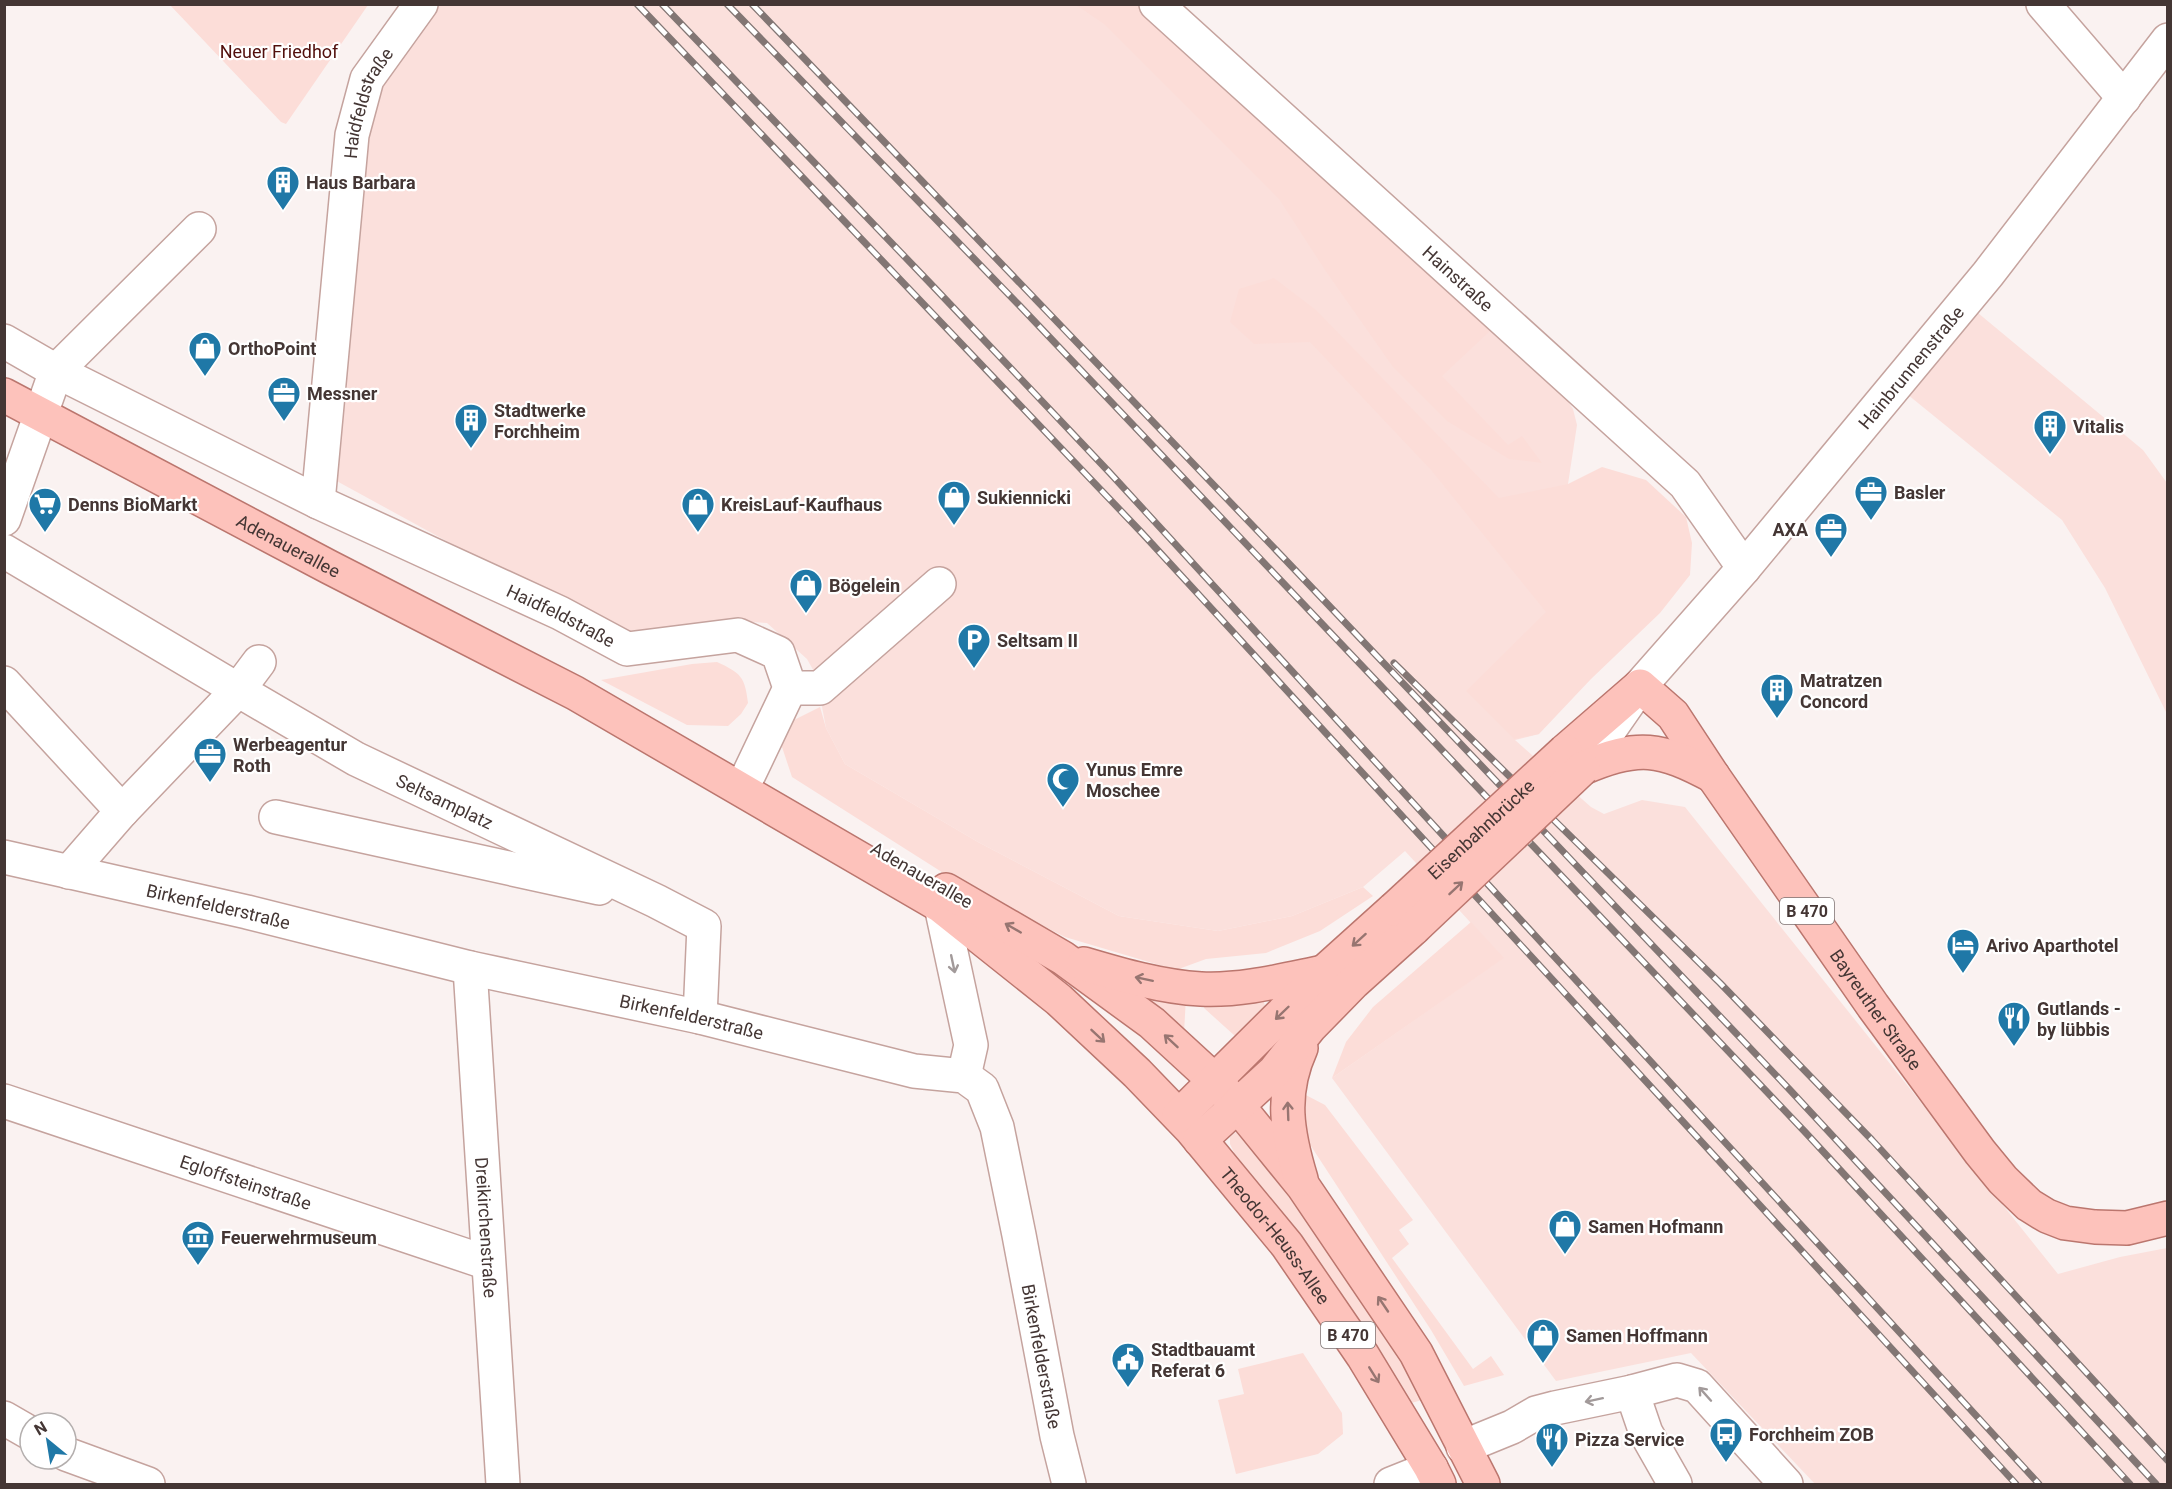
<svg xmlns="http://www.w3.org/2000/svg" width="2172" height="1489" viewBox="0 0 2172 1489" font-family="Roboto,sans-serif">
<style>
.built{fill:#fbe0dc}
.green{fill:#fcddd8}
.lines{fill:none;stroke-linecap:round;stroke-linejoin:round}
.minor-casing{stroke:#c5a39e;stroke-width:36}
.major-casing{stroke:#bb766e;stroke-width:36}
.minor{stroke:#fff;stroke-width:33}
.major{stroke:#fdc2bb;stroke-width:33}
.rail-casing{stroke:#827674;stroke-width:7}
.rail{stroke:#fff;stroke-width:4.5;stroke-dasharray:14;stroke-linecap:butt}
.major-bridge-casing{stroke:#bb766e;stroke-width:36;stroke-linecap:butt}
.major-bridge{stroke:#fdc2bb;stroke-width:33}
.oneway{stroke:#977571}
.oneway2{stroke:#a29a9a}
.labels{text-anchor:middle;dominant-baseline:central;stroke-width:4.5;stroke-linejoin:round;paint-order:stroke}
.shield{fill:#fff;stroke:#7c7271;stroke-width:1.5}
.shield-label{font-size:16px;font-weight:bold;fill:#443634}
.park-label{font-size:18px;fill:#510f0c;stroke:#fff}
.street-label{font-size:18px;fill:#443634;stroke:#fff}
.poi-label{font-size:18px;font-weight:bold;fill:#443634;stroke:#fff;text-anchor:start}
</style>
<rect width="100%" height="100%" fill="#faf2f1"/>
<path class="built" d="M435,5h705l423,389 10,15 4,16 -9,59 -29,250 -24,6 76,67 13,7 38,-14 43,7 373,467 62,-17 47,-9v236h-352l-124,-131 -135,28 -224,-303 171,-120 -98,-107 -42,36 -71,29 -74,15 -99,-15 -141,-74 -133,-78 -19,-36 -10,-53 -9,-16 -40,-36 -47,-3 -89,15 -128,-63 -170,-93 35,-383z
M1972,308l171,142 24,33v231l-62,-126 -43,-68 -160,-130z"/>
<path class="green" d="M170,5h198l-82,119 -5,-2z
M1076,5h64l253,226 97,93 -1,8 -47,44 66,69 14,-9 20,27 -33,-4 -62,-38 -54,-54 -68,-97 -46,-71 -175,-175z
M1274,278l42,32 183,188 69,-14 34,-17 44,13 40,37 6,26 -2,32 -30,38 -69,66 -52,55 -25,5 -48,-48 80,-79 -115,-142 -121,-128 -56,2 -24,-22 9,-33z
M717,662c24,11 28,15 31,41l-7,11 -13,12 -41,-1 -86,-45 91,-16z
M820,707l6,21 19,36 133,78 141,74 99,15 74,-15 71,-29 10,9 -53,35 -54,22 -60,6 -30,11 -111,-33 -98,-49 -175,-111 -16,-48z
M1471,922l33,36 -172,120 14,-36 27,-35z
M1135,993l51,4 -2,36z
M1263,998l2,8 -30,30 -31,-28 2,-8z
M1300,1092l25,13 88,115 -14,10 10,14 -17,14 81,111 18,-13 13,19 -40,11 -33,-56 -122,-187 -9,-19z
M1236,1132l55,64 91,133 44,70 -15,4 -173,-242 -8,-17v-7z
M1303,1353l39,60 1,21 -25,20 -82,20 -18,-74 26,-6 -6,-25z"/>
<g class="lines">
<defs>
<g id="minor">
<path id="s1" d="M1156,4l529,480 59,84"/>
<path d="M2043,4l81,94"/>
<path id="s2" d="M4,341l52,30 262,131 242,111 67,36 111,-14 40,18 12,35 -41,86"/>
<path id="s3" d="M318,502l34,-367 15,-56 54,-75"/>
<path d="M4,519l52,-148 143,-142"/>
<path d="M4,551l234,139 -116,121 -53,61"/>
<path id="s4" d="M259,662l-21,28 118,69 300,142 48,25 -4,91"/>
<path d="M4,683l118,128"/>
<path d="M790,688h30l119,-104"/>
<path id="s5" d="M1583,768l57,-82 104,-118 244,-294 180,-234"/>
<path d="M276,817l323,71"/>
<path id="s6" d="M4,857l243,55 223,56 230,49 214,54 50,5 18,13 15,38 22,108 38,201 12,48"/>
<path d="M941,906l30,139 -7,31"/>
<path id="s7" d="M470,968l33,516"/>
<path id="s8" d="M4,1101l484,162"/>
<path d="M1632,1392l14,41 29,51"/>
<path d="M4,1418l26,15"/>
<path d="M1463,1447l49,-20 24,-14 19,-5 77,-16 45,-12 20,6 89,98"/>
<path d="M66,1454l82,30"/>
<path d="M1391,1484l40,-16"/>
</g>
<g id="major">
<path id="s9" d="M4,395l325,172 246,126 366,213 118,94 78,73 54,56 96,116 76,111 68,112 8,16"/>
<path id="s10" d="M1565,751l75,-65 33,29 40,61 160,230 107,146 23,28 26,25 18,11 18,7 30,4 32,1 41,-10"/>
<path d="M1583,768c55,-24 78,-20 130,8"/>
<path d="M946,890l117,68 89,65 62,57 24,26 65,80 113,167 67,131"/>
<path d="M1084,964c37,11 78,23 117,25 41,2 83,-9 123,-17"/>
<path d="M1301,1048c-21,46 -14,85 0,131"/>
<path d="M1179,1116l145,-144 70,-63"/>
<path d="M1200,1140l74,-68 36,-45 44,-45 60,-54"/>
</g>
</defs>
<use href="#minor" class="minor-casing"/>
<use href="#major" class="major-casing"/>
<use href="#minor" class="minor"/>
<use href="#major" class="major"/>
<defs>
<path id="rail" d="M637,4l505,529 874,951
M662,4l268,279 180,190 929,1011
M727,4l291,300 788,829 324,351
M752,4l525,547 513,539 366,394
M1394,663l326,320 152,157 296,321"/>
</defs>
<use href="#rail" class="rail-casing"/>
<use href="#rail" class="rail"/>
<defs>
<g id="major-bridge">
<path id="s11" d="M1394,909l171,-158"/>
<path d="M1414,928l169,-160"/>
</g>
</defs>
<use href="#major-bridge" class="major-bridge-casing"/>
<use href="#major-bridge" class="major-bridge"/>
</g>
<defs><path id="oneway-shaft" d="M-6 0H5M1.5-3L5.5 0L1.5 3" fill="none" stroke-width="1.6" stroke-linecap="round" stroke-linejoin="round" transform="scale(1.5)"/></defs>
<g class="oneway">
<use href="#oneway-shaft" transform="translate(1456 888) rotate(-43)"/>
<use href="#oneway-shaft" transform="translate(1013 928) rotate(-150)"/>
<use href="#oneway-shaft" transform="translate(1359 940) rotate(138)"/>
<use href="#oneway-shaft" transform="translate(1144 979) rotate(-168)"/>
<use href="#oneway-shaft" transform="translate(1282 1013) rotate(136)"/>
<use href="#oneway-shaft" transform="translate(1098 1036) rotate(43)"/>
<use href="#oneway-shaft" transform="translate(1171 1041) rotate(-137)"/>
<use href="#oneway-shaft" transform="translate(1288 1111) rotate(-92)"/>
<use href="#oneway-shaft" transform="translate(1383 1304) rotate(-124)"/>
<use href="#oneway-shaft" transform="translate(1374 1375) rotate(58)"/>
</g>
<g class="oneway2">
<use href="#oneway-shaft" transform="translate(953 964) rotate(78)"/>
<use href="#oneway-shaft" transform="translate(1705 1394) rotate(-132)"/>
<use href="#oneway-shaft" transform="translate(1594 1400) rotate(168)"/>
</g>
<defs>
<symbol id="building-pin" viewBox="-11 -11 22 30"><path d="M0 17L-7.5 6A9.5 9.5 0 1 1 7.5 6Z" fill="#1f78a7" stroke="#fff"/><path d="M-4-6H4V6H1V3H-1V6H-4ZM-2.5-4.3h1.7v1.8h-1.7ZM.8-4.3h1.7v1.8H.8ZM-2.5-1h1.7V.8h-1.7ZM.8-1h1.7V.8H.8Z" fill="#fff"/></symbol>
<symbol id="shop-pin" viewBox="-11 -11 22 30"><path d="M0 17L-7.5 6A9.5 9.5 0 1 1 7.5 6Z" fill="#1f78a7" stroke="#fff"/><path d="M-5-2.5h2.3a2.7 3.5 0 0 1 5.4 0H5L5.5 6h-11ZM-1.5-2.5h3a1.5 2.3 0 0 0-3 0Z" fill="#fff"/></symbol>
<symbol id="office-pin" viewBox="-11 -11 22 30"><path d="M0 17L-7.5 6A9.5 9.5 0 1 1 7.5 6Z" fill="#1f78a7" stroke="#fff"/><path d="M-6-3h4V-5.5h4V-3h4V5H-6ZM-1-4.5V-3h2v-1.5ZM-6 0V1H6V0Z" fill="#fff"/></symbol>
<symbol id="supermarket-pin" viewBox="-11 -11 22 30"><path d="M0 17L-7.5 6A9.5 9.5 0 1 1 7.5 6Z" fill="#1f78a7" stroke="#fff"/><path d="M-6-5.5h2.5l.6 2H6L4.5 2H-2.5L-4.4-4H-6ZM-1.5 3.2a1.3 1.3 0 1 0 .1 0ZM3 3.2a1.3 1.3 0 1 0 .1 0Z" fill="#fff"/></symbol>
<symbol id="parking-pin" viewBox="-11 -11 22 30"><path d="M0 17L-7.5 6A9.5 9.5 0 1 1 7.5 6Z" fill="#1f78a7" stroke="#fff"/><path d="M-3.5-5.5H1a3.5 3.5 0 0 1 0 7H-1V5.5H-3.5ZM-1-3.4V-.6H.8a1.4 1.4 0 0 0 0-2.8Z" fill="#fff"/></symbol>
<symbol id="mosque-pin" viewBox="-11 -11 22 30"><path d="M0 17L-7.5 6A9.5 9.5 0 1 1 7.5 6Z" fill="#1f78a7" stroke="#fff"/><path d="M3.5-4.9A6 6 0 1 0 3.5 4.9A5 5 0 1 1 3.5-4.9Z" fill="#fff"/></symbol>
<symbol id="hotel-pin" viewBox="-11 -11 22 30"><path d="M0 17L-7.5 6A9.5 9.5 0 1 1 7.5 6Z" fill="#1f78a7" stroke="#fff"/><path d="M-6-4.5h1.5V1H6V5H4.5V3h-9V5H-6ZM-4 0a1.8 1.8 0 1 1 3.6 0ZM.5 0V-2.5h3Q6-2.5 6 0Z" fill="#fff"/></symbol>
<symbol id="restaurant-pin" viewBox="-11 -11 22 30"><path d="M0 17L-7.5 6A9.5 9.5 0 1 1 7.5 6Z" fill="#1f78a7" stroke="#fff"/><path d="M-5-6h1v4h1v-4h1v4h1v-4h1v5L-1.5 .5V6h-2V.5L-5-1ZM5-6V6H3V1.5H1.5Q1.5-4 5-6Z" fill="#fff"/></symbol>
<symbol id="museum-pin" viewBox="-11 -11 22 30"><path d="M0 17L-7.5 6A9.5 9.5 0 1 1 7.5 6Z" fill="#1f78a7" stroke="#fff"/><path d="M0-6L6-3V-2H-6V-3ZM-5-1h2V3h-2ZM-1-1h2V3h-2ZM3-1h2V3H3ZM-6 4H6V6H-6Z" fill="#fff"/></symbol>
<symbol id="civic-pin" viewBox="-11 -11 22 30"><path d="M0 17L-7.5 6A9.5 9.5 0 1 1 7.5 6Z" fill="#1f78a7" stroke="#fff"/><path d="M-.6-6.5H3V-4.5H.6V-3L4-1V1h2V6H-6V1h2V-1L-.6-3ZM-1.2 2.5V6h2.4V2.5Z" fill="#fff"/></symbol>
<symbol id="bus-pin" viewBox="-11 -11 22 30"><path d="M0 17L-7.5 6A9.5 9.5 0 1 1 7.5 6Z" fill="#1f78a7" stroke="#fff"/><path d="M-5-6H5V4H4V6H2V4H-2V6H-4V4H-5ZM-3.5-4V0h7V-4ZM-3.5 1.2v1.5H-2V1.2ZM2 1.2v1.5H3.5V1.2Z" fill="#fff"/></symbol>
</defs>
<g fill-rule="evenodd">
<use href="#building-pin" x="264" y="163" width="38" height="52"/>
<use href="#shop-pin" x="186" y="329" width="38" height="52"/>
<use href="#office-pin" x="265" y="374" width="38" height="52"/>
<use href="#building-pin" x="452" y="401" width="38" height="52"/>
<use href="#building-pin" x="2031" y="407" width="38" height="52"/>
<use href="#office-pin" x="1852" y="473" width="38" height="52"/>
<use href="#shop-pin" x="935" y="478" width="38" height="52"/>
<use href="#supermarket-pin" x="26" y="485" width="38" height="52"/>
<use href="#shop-pin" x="679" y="485" width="38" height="52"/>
<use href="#office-pin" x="1812" y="510" width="38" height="52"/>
<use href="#shop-pin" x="787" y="566" width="38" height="52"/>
<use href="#parking-pin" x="955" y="621" width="38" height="52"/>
<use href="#building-pin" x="1758" y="671" width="38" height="52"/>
<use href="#office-pin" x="191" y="735" width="38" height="52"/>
<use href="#mosque-pin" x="1044" y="760" width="38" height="52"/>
<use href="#hotel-pin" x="1944" y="926" width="38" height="52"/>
<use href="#restaurant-pin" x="1995" y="999" width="38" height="52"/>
<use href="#shop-pin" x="1546" y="1207" width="38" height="52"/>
<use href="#museum-pin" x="179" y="1218" width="38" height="52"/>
<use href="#shop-pin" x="1524" y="1316" width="38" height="52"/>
<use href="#civic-pin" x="1109" y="1340" width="38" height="52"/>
<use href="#bus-pin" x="1707" y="1415" width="38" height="52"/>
<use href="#restaurant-pin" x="1533" y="1420" width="38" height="52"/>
</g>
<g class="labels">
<g class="shield">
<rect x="1780" y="898" width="54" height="26" rx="4.5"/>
<rect x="1321" y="1322" width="54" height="26" rx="4.5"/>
</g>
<g class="shield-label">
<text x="1807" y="911">B 470</text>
<text x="1348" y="1335">B 470</text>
</g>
<g class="park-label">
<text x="279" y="51">Neuer Friedhof</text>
</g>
<g class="street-label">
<text stroke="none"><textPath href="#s3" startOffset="404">Haidfeldstraße</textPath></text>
<text stroke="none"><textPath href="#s1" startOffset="408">Hainstraße</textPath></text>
<text stroke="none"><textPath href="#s5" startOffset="518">Hainbrunnenstraße</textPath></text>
<text stroke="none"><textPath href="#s9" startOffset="322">Adenauerallee</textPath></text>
<text stroke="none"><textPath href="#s2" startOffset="621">Haidfeldstraße</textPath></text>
<text stroke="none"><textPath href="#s4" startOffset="270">Seltsamplatz</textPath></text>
<text stroke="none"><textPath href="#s11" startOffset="118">Eisenbahnbrücke</textPath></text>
<text transform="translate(922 875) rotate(30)">Adenauerallee</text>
<text stroke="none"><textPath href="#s6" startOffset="220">Birkenfelderstraße</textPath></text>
<text stroke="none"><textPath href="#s10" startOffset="501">Bayreuther Straße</textPath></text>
<text stroke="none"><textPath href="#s6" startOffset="706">Birkenfelderstraße</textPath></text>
<text stroke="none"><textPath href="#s8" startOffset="255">Egloffsteinstraße</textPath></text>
<text stroke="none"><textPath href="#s7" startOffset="260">Dreikirchenstraße</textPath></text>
<text stroke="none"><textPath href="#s9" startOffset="1539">Theodor-Heuss-Allee</textPath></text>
<text stroke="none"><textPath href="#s6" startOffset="1282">Birkenfelderstraße</textPath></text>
</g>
<g class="poi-label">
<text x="306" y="182">Haus Barbara</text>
<text x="228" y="348">OrthoPoint</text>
<text x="307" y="393">Messner</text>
<text x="494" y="410">Stadtwerke<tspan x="494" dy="21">Forchheim</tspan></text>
<text x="2073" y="426">Vitalis</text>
<text x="1894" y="492">Basler</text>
<text x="977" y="497">Sukiennicki</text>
<text x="68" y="504">Denns BioMarkt</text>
<text x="721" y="504">KreisLauf-Kaufhaus</text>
<text x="1808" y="529" text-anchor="end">AXA</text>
<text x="829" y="585">Bögelein</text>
<text x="997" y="640">Seltsam II</text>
<text x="1800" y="680">Matratzen<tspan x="1800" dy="21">Concord</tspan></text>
<text x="233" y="744">Werbeagentur<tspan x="233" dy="21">Roth</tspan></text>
<text x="1086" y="769">Yunus Emre<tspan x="1086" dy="21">Moschee</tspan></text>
<text x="1986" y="945">Arivo Aparthotel</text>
<text x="2037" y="1008">Gutlands -<tspan x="2037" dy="21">by lübbis</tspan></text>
<text x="1588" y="1226">Samen Hofmann</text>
<text x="221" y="1237">Feuerwehrmuseum</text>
<text x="1566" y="1335">Samen Hoffmann</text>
<text x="1151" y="1349">Stadtbauamt<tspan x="1151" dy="21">Referat 6</tspan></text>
<text x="1749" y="1434">Forchheim ZOB</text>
<text x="1575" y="1439">Pizza Service</text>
</g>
</g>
<rect width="2172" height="1489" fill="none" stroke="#443634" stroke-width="12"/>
<g transform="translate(48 1441) rotate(330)"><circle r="28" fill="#ffffff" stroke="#b4afae" stroke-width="1.5"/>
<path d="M0-4.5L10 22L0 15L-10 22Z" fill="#1f78a7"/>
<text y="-9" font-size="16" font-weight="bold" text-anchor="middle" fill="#443634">N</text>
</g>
</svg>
